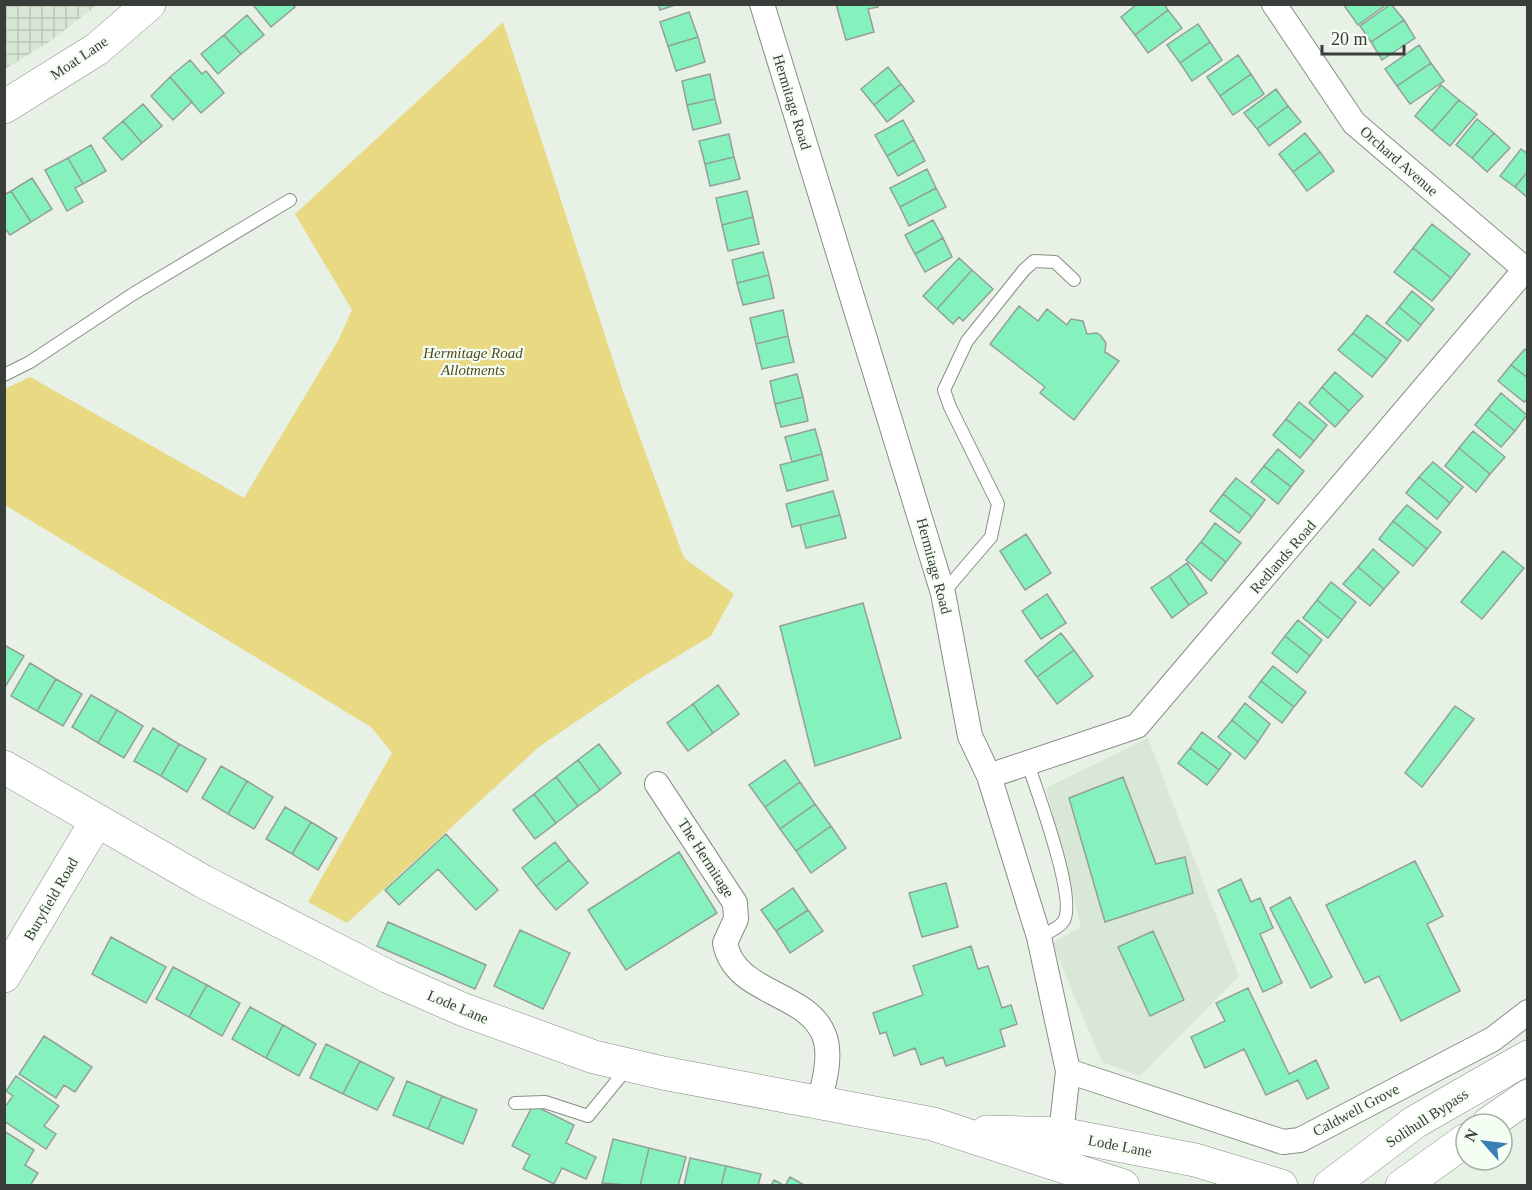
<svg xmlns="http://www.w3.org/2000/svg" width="1532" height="1190" viewBox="0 0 1532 1190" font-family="'Times New Roman',serif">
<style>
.built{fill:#d9e7d6}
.industrial{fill:url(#industrial-grid)}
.green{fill:#e8d982}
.building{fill:#85f2be;stroke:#93a099;stroke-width:1.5}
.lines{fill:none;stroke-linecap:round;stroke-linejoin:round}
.lane-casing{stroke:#878f85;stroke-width:14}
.street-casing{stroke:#878f85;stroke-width:26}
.secondary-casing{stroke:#878f85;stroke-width:34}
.highway-casing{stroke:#878f85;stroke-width:34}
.lane{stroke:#fff;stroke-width:12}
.street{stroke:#fff;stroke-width:24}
.secondary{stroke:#fff;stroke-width:33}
.highway{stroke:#fff;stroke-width:33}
.labels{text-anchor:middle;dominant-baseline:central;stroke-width:4.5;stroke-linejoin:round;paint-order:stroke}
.street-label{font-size:15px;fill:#3a3e3a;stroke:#f5fef3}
.park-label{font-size:15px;font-style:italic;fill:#514a1f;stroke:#f5fef3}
</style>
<defs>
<pattern id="industrial-grid" width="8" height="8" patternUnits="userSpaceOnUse" patternTransform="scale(1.5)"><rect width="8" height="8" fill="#d9e7d6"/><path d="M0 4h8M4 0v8" fill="none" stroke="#bbc7b8"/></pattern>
</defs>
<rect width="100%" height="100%" fill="#e8f1e6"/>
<path class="built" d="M1148,738l91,238 -99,100 -38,-14 -50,-119 29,-16 -35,-139z"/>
<path class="industrial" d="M5,4h92v1l-48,37 -44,27z"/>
<path class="green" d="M503,22l120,369 61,167 50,36 -23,42 -75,45 -96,65 -193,177 -39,-21 84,-149 -21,-26 -366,-222v-116l25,-12 214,121 94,-157 14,-31 -57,-96z"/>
<path class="building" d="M256,4h36l3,3 -24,20 -17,-21z
M658,4h20l-18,6z
M836,4h41l1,3 -10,2 6,23 -28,8z
M1137,4h27l4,6 -33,25 -14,-18z
M1349,4h38l-29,21 -13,-18z
M1391,4l13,16 -33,22 -11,-16z
M1168,10l14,18 -34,25 -13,-18z
M689,12l9,25 -30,9 -8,-24z
M247,15l17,20 -23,19 -17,-19z
M1404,20l11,18 -33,22 -11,-18z
M1198,24l12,18 -30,21 -13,-18z
M224,35l17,19 -23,20 -17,-20z
M698,37l7,25 -29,9 -8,-25z
M1210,42l12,18 -30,21 -12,-18z
M1419,45l12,18 -34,23 -12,-17z
M1238,55l13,19 -31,22 -13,-19z
M190,60l12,14 4,-3 18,22 -23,20 -31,-36z
M1431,63l13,18 -34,23 -13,-18z
M888,67l13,17 -27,21 -13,-16z
M710,74l5,25 -28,6 -5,-24z
M1251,74l13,20 -31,21 -13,-19z
M170,77l22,25 -19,18 -22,-24z
M901,84l13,17 -27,21 -13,-17z
M1441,85l18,15 -27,31 -17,-15z
M1276,89l12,17 -31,23 -13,-16z
M715,99l6,24 -28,7 -6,-25z
M1459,100l18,14 -27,32 -18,-15z
M143,104l19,22 -20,17 -19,-22z
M1288,106l13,16 -32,24 -12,-17z
M1477,119l17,14 -22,25 -16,-13z
M903,120l11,20 -27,16 -12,-21z
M123,121l19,22 -20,17 -19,-22z
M1305,133l15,19 -27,20 -14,-18z
M1494,133l16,15 -23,24 -15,-14z
M729,134l5,23 -29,7 -6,-23z
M914,140l11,21 -27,15 -11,-20z
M91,145l15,26 -23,13 -15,-26z
M1521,149l7,5v17l-13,16 -15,-11z
M1320,152l14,19 -27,20 -14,-19z
M734,157l6,22 -30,7 -5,-22z
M68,158l15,26 -8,4 8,14 -16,9 -22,-41z
M927,169l9,19 -36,19 -10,-19z
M1528,171v27l-13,-11z
M32,178l20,31 -21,13 -20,-31z
M936,188l10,19 -37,19 -9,-19z
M11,191l20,31 -21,13 -6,-8v-32z
M747,191l6,26 -31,8 -6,-27z
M753,217l6,27 -31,7 -6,-26z
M933,220l10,18 -28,16 -10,-19z
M1432,224l38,30 -19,24 -38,-30z
M943,238l9,19 -27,15 -10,-18z
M1413,248l38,30 -19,23 -38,-29z
M763,252l6,23 -32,8 -5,-23z
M959,258l13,12 -35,39 -14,-13z
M972,270l21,19 -30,32 -4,-4 -6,7 -16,-15z
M769,275l5,23 -31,7 -6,-22z
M1412,291l22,18 -13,16 -22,-18z
M1019,306l19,15 9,-12 20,16 4,-6 12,2 4,13 10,-1 4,3 5,7 -1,9 14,9 -45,59 -34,-27 5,-6 -55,-43z
M1399,307l22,18 -13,16 -22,-18z
M783,310l5,26 -32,8 -6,-26z
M1367,315l34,26 -14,18 -34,-26z
M1353,333l34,26 -15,18 -34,-27z
M788,336l6,26 -32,7 -6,-25z
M1525,349l3,2v27l-17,-13z
M1511,365l17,13v21l-4,3 -26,-21z
M1335,372l28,24 -14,15 -27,-24z
M797,374l6,23 -28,7 -5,-23z
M1322,387l27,24 -14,16 -26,-24z
M1501,393l26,22 -12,16 -27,-22z
M803,397l5,24 -27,6 -6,-23z
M1299,402l28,23 -13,16 -28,-22z
M1488,409l27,22 -14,16 -26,-22z
M1286,419l28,22 -14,17 -27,-23z
M815,429l7,25 -30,8 -7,-25z
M1473,431l32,26 -15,17 -31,-26z
M1459,448l31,26 -14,18 -31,-26z
M1278,449l26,22 -13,16 -27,-21z
M822,454l6,26 -41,11 -7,-26z
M1433,462l30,25 -13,16 -31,-26z
M1264,466l27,21 -13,17 -27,-22z
M1419,477l31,26 -13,16 -31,-26z
M1236,478l29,22 -13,17 -29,-23z
M833,491l7,24 -48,12 -6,-23z
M1223,494l29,23 -13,16 -29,-22z
M1407,505l34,27 -14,17 -34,-28z
M840,515l6,23 -40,10 -6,-23z
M1393,521l34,28 -14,17 -34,-27z
M1215,523l26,20 -15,19 -25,-20z
M1026,534l25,39 -26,17 -25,-39z
M1201,542l25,20 -15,19 -25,-21z
M1373,549l26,23 -15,17 -26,-22z
M1503,551l21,17 -42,51 -21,-17z
M1187,563l20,30 -18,12 -20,-29z
M1358,567l26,22 -14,17 -27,-22z
M1169,576l20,29 -17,13 -21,-30z
M1331,582l25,20 -14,18 -25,-20z
M1047,594l19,29 -25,16 -19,-28z
M1317,600l25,20 -14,18 -25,-20z
M863,603l38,135 -86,28 -35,-140z
M1298,620l24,20 -12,16 -25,-20z
M1061,633l13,17 -37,27 -12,-16z
M1285,636l25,20 -13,17 -25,-20z
M4,645l20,11 -19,31h-1z
M1074,650l19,26 -36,28 -20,-27z
M30,663l26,16 -19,32 -26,-15z
M1273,666l33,26 -12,15 -33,-26z
M56,679l26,15 -19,32 -26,-15z
M1261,681l33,26 -12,16 -33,-26z
M718,685l21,29 -26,19 -20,-29z
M91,695l26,15 -19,33 -26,-16z
M1245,703l25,21 -12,18 -26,-22z
M693,704l20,29 -25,18 -21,-28z
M1455,706l19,13 -52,68 -17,-14z
M117,710l26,16 -19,32 -26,-15z
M1232,720l26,22 -13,17 -27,-22z
M153,728l26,16 -18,32 -27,-15z
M1202,732l29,22 -12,16 -29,-22z
M179,744l27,15 -19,33 -26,-16z
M599,744l22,29 -21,17 -22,-30z
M1190,748l29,22 -12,15 -29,-22z
M578,760l22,30 -22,16 -22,-29z
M785,760l15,22 -35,25 -16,-22z
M221,766l26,15 -19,33 -26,-16z
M556,777l22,29 -22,17 -22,-29z
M1123,777l33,87 29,-7 8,36 -88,29 -36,-124z
M247,781l26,16 -19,32 -26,-15z
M800,782l15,22 -35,25 -15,-22z
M534,794l22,29 -21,16 -22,-29z
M815,804l16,22 -35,25 -16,-22z
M285,807l26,15 -19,32 -26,-15z
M311,822l26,16 -19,32 -26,-16z
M831,826l15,22 -35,25 -15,-22z
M446,834l52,56 -22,20 -38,-41 -39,36 -14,-15z
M555,842l14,18 -33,26 -14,-18z
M679,852l38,61 -91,57 -38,-60z
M569,860l19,23 -32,27 -20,-24z
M1415,861l28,55 -16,8 33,67 -59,30 -22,-45 -14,7 -39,-78z
M1241,879l10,23 9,-4 13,30 -13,6 22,49 -19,9 -45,-102z
M946,883l12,44 -36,10 -13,-44z
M793,888l15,22 -32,21 -15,-21z
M1290,897l42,80 -21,11 -41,-80z
M808,910l15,21 -33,22 -14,-22z
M388,922l98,43 -11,24 -98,-43z
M520,930l50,23 -27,56 -49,-23z
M1153,931l31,69 -34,16 -32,-69z
M111,937l55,30 -20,36 -54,-29z
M971,946l7,23 10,-3 14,42 9,-3 6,19 -17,6 5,16 -59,20 -3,-9 -22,8 -6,-17 -21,8 -8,-24 -6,2 -7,-21 50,-18 -10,-29z
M173,967l34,18 -18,32 -33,-18z
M207,985l33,18 -18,33 -33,-19z
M1248,988l41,86 27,-14 13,28 -22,11 -9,-19 -32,15 -22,-46 -39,19 -14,-31 34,-16 -9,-18z
M250,1007l33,18 -17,33 -34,-19z
M283,1025l33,19 -17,32 -33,-18z
M44,1036l48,31 -17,25 -11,-7 -8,13 -37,-24z
M326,1044l34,17 -17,33 -33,-16z
M360,1061l34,17 -17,32 -34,-16z
M16,1076l43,30 -15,20 12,8 -10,15 -42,-28v-13l9,-12 -7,-5z
M407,1081l35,15 -14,33 -35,-14z
M442,1096l35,14 -14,34 -35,-15z
M533,1105l41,20 -8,18 30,14 -10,22 -24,-11 -8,16 -31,-15 7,-14 -18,-9z
M4,1131l30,19 -9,15 13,8 -8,13h-26z
M613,1139l36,9 -9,38 -38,-3z
M649,1148l37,9 -8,29h-38z
M690,1158l36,8 -5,20h-37z
M726,1166l35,8 -3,12h-37z
M790,1177l16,9h-21z
M774,1180l11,6h-14z"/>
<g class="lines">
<defs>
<path id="lane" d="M4,375l26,-13 103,-68 157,-94
M943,593l48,-56 7,-33 -48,-97 -6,-17 23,-49 57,-71 10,-9 21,1 19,18
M1028,764c8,25 51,138 35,158 -5,7 -17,11 -24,15
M515,1103l30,-1 43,14 41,-50"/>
<path id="street" d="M762,4l181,589 27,143 19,40 50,161 29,134 -7,63
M1274,4l80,119 171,146
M989,776l148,-50 391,-460
M657,784l78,119 1,16 -11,24c10,52 82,48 99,92 8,20 0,48 -5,68
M1068,1071l215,71 17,-2 193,-101 35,-27"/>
<path id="secondary" d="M4,107l93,-58 52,-45
M4,767l200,115 185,95 75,33 130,47 69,16 270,51 190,62
M4,976l92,-154
M987,1132l74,2 134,26 86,26"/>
<path id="highway" d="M1488,1124l40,-28
M1330,1186l85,-64 113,-65
M1402,1186l64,-46"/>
</defs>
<use href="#lane" class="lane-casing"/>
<use href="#street" class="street-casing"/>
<use href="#secondary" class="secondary-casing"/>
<use href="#highway" class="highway-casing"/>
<use href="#lane" class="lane"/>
<use href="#street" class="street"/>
<use href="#secondary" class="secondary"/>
<use href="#highway" class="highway"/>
</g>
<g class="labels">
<g class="street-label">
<text transform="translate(79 58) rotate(-34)">Moat Lane</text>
<text transform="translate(792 102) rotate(73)">Hermitage Road</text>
<text transform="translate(1399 161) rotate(41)">Orchard Avenue</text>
<text transform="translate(1283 557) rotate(-49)">Redlands Road</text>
<text transform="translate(934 566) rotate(75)">Hermitage Road</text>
<text transform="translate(706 858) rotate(57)">The Hermitage</text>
<text transform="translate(51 899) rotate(-60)">Buryfield Road</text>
<text transform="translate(458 1007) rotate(23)">Lode Lane</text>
<text transform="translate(1356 1110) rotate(-28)">Caldwell Grove</text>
<text transform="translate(1427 1118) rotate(-33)">Solihull Bypass</text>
<text transform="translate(1120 1146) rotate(11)">Lode Lane</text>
</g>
<g class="park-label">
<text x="473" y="353">Hermitage Road<tspan x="473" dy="17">Allotments</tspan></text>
</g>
</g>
<rect width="1532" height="1190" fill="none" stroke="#3a3e3a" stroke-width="12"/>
<g transform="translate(1484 1142) rotate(298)"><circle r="28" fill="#f5fef3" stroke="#aab1a9" stroke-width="1.5"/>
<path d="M0-4.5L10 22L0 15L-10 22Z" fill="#387fb3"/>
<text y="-9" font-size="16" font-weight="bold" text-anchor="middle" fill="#3a3e3a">N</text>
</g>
<path d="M1322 45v9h82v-9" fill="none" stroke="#3a3e3a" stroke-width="3"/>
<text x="1331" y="45" font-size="18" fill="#3a3e3a" stroke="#f5fef3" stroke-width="4.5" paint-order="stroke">20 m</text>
</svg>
